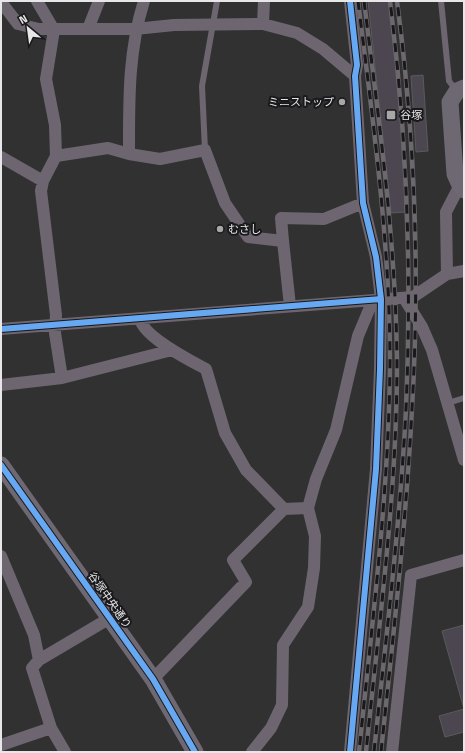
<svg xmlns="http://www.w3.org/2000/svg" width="465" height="753" viewBox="0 0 465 753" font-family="'Titillium Web','Noto Sans JP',sans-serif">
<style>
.building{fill:#4c4650;stroke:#5b5a5b}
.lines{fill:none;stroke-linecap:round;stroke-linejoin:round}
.lane{stroke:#6d6670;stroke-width:6}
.street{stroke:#6d6670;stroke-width:12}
.secondary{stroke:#6e6873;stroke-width:17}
.rail-casing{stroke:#6c686e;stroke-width:4.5}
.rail{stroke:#19181a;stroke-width:3;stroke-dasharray:9;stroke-linecap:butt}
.cycleway-casing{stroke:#19181a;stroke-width:8}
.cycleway{stroke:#66a8f1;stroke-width:6}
.poi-dot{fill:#a8a7a8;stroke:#19181a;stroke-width:1.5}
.labels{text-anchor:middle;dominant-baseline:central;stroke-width:4;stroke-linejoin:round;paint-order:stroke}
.poi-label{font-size:11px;fill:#e7e6e8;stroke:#19181a;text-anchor:start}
.street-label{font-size:11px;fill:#e7e6e8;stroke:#19181a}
</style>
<rect width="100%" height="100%" fill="#323132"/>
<path class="building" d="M368,1h21l12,109 5,102 -15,1z
M423,75l5,76 -12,1 -5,-76z
M464,625v107l-19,5 -6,-21 25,-7 -22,-78z"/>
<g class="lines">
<path class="lane" d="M441,1l8,80 7,9
M205,150l-3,-64 15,-85
M448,403l16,-5"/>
<path class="street" d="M37,1l17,29 -8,49 9,46 1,31 -13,25 -2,10 15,124 -1,18 7,45
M1,2l17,22 21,5h96l39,-4 89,-1 34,9 26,16 32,27
M263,24l1,-23
M88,29l11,-28
M129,154c0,-53 -1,-102 15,-153
M56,156l52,-8 21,6 31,5 45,-9 20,53 23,34 35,4 7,65
M1,157l42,24
M283,241l-2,-23 43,1 39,-16
M447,274l-1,-62 14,-27
M404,298l18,29 10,23 32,110
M140,319c4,18 49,41 66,50l19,64 21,37 38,39 24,-1
M1,329l412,-32 34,-23 17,-3
M1,385l61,-7 110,-28
M1,556l33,79 5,25 -7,8 19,60 14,24
M39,660l71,-42
M153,679l93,-97 -13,-22 51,-51
M1,745l50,-17
M252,752l19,-24 11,-23 1,-60 25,-38 6,-39 1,-32 -7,-28 8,-29 20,-49 22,-94 15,-36
M350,752l26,-283 4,-100 1,-70 -5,-42 -13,-54 -8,-127 2,-11 -7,-64
M392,752l19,-177 53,-15"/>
<path class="secondary" d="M464,88l-7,3 -7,11 5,72 5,11 4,5
M1,465l152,214 42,73"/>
<defs>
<path id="rail" d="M358,1c15,120 32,241 32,362 -1,130 -18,260 -31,389
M364,1c15,120 32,241 33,362 0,130 -18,260 -31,389
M374,752c12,-114 26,-228 32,-343 6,-136 1,-273 -16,-408
M381,752c12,-114 25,-228 31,-343 8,-136 3,-273 -15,-408"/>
</defs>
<use href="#rail" class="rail-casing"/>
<use href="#rail" class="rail"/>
<defs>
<path id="cycleway" d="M1,329l380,-30
M1,465l152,214 42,73
M350,752l26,-283 4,-100 1,-70 -5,-42 -13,-54 -8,-127 2,-11 -7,-64"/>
</defs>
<use href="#cycleway" class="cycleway-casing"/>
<use href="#cycleway" class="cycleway"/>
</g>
<g class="poi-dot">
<circle cx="342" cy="102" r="4"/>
<rect x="386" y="110" width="10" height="10" rx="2"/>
<circle cx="220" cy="229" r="4"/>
</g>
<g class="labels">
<g class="poi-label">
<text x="334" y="102" text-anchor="end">ミニストップ</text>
<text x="400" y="115">谷塚</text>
<text x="228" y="229">むさし</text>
</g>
<g class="street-label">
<text transform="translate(110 600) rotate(55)">谷塚中央通り</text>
</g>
</g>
<rect width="465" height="753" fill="none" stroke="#e7e6e8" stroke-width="4"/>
<g transform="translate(28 28) rotate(331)" stroke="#19181a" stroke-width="3" paint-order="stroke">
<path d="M0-3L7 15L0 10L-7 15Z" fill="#e7e6e8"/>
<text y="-6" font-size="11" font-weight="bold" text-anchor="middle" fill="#e7e6e8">N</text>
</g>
</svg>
